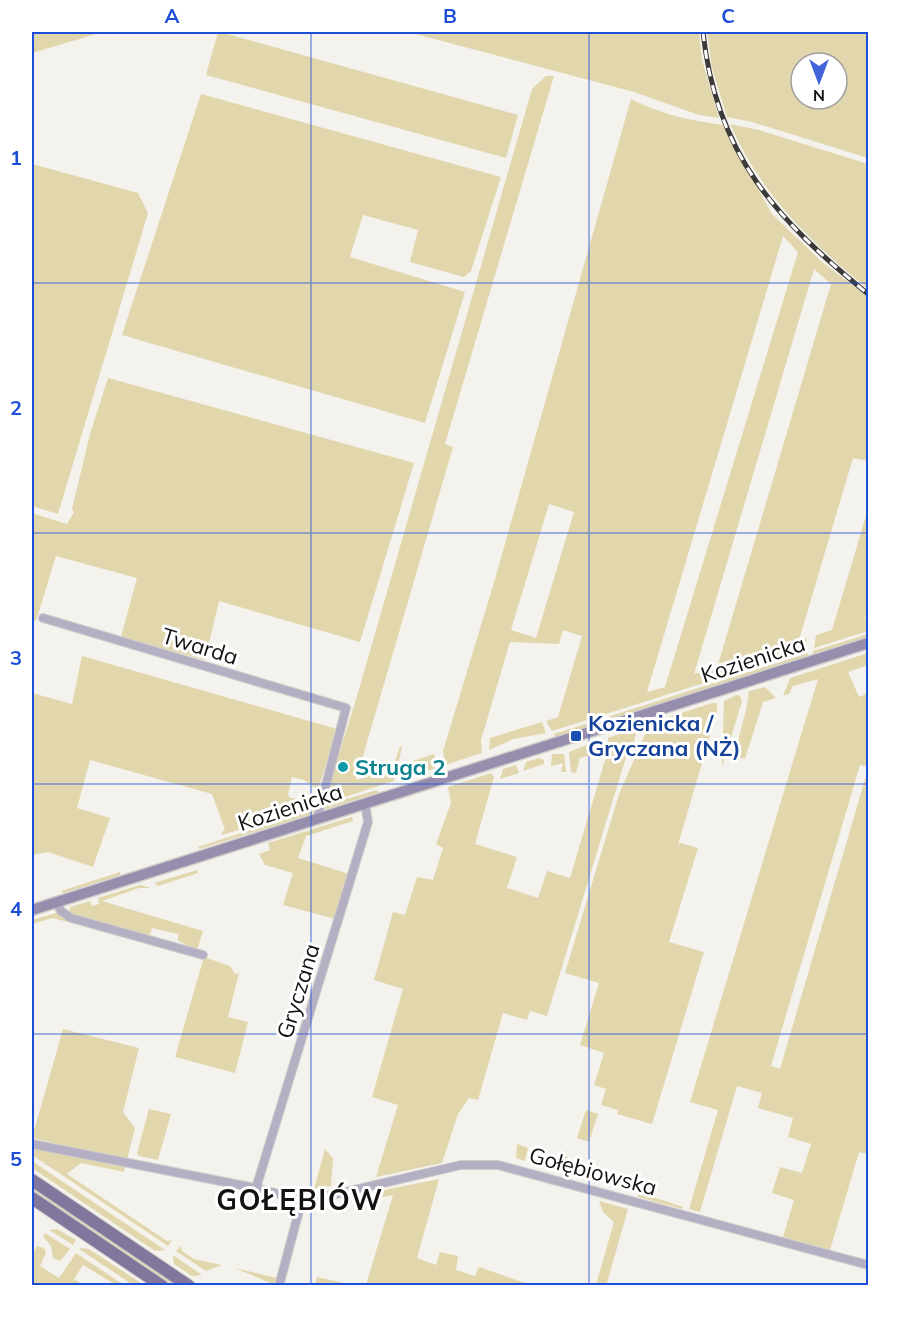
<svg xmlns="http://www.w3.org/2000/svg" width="900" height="1317" viewBox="0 0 900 1317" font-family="Mulish,sans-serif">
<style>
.green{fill:#e2d6ad;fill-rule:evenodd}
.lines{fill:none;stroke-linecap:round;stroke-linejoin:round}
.street-casing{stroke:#cfceca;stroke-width:10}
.secondary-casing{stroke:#cfceca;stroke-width:13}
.primary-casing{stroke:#cfceca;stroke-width:14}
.street{stroke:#b5afc4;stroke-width:8}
.secondary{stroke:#978ead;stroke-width:10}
.primary{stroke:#82769c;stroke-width:12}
.rail-casing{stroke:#3b3a38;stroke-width:5}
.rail{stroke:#fff;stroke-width:3;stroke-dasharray:9;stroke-linecap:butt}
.grid{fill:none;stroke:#1d4ed8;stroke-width:1.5;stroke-opacity:0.55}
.transit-dot{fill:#1a4fb4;stroke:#fff;stroke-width:2}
.culture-dot{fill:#0f9aa8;stroke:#fff;stroke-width:2}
.labels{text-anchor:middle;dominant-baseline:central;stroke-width:6;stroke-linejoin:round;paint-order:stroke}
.street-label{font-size:22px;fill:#131210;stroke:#fff}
.transit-label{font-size:22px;font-weight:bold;fill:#164399;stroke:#fff;text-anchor:start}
.culture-label{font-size:22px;font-weight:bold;fill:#0d838f;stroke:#fff;text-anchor:start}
.district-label{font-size:28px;font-weight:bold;letter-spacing:1.5px;fill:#131210;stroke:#fff}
.neatline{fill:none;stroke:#1d4ed8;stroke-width:2}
.grid-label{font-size:20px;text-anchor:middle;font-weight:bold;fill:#1d4ed8}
</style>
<rect width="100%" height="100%" fill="#f3f2ed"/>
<path class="green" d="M46,32h57l-71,21v-19z
M218,32h9v2l291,81 -12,43 -300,-83z
M408,32h291l3,28 17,58 -20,-3 -65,-23z
M707,32h161v126l-116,-36 -25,-5 -15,-49zM801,63h36v36h-36z
M546,76h8l-109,368 8,3 -97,333 37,-12 7,-22 2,1 -8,34 -71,23 32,-101 177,-614z
M201,94l300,83 -30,94 -7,6 -54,-15 8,-32 -55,-15 -13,42 115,35 -40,131 -303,-88z
M631,99c29,15 60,22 92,26l49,89 50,48 46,35v164l-15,-3 -54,182 8,-2 -2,13 -253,80 -6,-10 12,-4 24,-81 -19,-6 -4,14 -49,-2 -29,98 1,13 -37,12 -2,-14 52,-172zM783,236l15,16 -133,435 -18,5zM814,269l17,15 -114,384 -23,6zM549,504l25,8 -38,126 -25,-8z
M730,124l29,6 109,34v125c-58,-47 -107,-95 -138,-165z
M32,164l106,29 10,20 -90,301 -26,-8z
M108,378l306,85 -54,179 -141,-41 -14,59 -84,-23 16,-59 -81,-22 -20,65 -3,-1 -1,4v-111l35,11 7,-12 -2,-3 18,-75z
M868,509v98l-3,12 3,-1v13l-54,17 2,-13 16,-5z
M868,634v4l-55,17v-4z
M808,653v4l-253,80 -1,-3z
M868,653v12l-20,7 11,25 9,-4v74l-8,-2 -89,301 9,3 88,-300v385l-9,-2 -29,98 -47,-13 11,-37 -22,-7 8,-26 22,6 9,-29 -23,-7 5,-19 -35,-10 4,-15 -25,-7 -37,126 -11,-3 29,-99 -28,-8 128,-423 -25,7 -4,8 -6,2 7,-18z
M82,656l255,73 -19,61 -14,-10 -12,-3 -4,17 2,4 21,1 2,8 -91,28v-3l3,-2 -13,-36 -122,-34 -13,48 33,10 -17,49 -45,-15 -16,3v-162l40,11z
M765,687l11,11 -13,4 -18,57 -11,-3 12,-46 3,-19z
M736,695l4,1 2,5 -20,66 2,-66z
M712,703h5v9l-39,133 2,-2 18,5 -29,94 35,10 -52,172 -35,-10 1,-4 -17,-5 5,-16 -12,-4 10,-32 -24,-8 19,-62 -34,-10 54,-179 31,-71z
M542,722l4,11 -33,6 -24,11 1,-12z
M631,729h6l-3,14 -8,14 -79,259 -17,-5 -3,9 -24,-7 -25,87 -9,-2 -11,16 -16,49 -66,14 22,-72 -26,-8 31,-108 -29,-9 19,-68 12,3 12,-38 16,3 10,-32 -7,-4 15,-41 -3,-16 43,-14 3,4 -19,67 42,13 -10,31 31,10 9,-27 23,7 38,-128v-12z
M599,740l3,1 -1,11 -21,6 -4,15 -5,-1 -2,-20z
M434,754l3,14 -34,10 1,-14z
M552,754h12l2,18h-5l2,-9 -12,3z
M539,758l5,2v4l-21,7 3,-9z
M516,765l3,8 -19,6 3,-10z
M377,790l1,3 -56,17 1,-4z
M313,810l-1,4 -113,35 -1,-2z
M352,817l1,4 -47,15 -8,22 51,16 -14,45 -52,-14 10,-32 -28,-8 -6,-11 11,-4 -2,-7z
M197,870l1,3 -40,13 -4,-3z
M120,872v3l-57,18 -2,-2z
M140,885l11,3h-12l-37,13 101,30 -6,19 -19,-9v-7l-26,-6 -2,7 -9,-1 -72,-20 1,-7 20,-6 2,5 7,-2 -1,-6z
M56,913l25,11v1l-29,-7 -20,6v-4z
M204,957l26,9 5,8 4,-1 -11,44 20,5 -13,51 -60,-16z
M63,1029l76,19 -16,64 12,16 -8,32 -95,-22z
M149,1109l22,5 -13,46 -19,-4 -2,-3z
M586,1110l12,4 -9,28 -12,-4z
M517,1144l11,4 -3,13 -9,-3z
M37,1148l88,19 -1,5 -43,-9 -14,11 100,67 5,-1 -4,6 -136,-91v-6z
M325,1149l8,9 -2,28 -17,3z
M554 1163a8 8 0 1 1 16 0a8 8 0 1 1-16 0Z
M32,1161l133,89 -10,1 -123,-83z
M439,1179l-22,79 19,7 4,-13 18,4 -2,14 19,6 4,-9 52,18h-165l27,-90 -19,4v-7z
M32,1187l148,98h-8l-140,-93z
M638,1192l45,15 -1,2 -44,-12z
M599,1201l29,8 -21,74 9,2h-20l18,-63 -11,-10z
M57,1229l19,11 -3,5 -24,-15z
M45,1233l25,16 -10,12 -7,-3 -2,-12 -8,-9z
M37,1246l7,2 2,5 -6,13 19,12 17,-25 48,32h-8l-33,-20 -9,14 9,6h-51v-30z
M181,1246l1,5 12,8 28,6 -16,6 -30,-20z
M83,1248l6,1 55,36h-11l-54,-36z
M173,1255l29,20 -10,1 -18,-12z
M235,1268l42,10 -2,7z
M317,1277l27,6 -1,2h-28z"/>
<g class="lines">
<defs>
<path id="street" d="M43,618l303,90 -29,111
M56,902l5,9 10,7 132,37
M32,1144l224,44 50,13 155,-36h37l370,100
M256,1188l112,-366 -3,-19
M279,1286l20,-75 7,-10"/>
<path id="secondary" d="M32,910l836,-267"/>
<path id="primary" d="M32,1180l157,106
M32,1198l130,88"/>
</defs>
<use href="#street" class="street-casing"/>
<use href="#secondary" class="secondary-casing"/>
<use href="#primary" class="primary-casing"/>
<use href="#street" class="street"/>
<use href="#secondary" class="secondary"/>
<use href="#primary" class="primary"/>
<defs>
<path id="rail" d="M703,32c13,123 74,188 165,262"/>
</defs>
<use href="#rail" class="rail-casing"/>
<use href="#rail" class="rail"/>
</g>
<path class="grid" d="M311,32v1254M589,32v1254M32,283h836M32,533h836M32,784h836M32,1034h836"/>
<rect class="transit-dot" x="570" y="730" width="12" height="12" rx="3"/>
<circle class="culture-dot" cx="343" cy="767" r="6"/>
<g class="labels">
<g class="street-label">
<text transform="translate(200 646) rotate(17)">Twarda</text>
<text transform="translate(753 659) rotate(-18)">Kozienicka</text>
<text transform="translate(290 807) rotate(-18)">Kozienicka</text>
<text transform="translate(298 991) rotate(-73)">Gryczana</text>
<text transform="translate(593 1171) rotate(15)">Gołębiowska</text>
</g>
<g class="transit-label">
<text x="588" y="723">Kozienicka /<tspan x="588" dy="25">Gryczana (NŻ)</tspan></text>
</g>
<g class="culture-label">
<text x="355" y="767">Struga 2</text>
</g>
<g class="district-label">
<text x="300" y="1199">GOŁĘBIÓW</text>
</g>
</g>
<rect width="900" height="1317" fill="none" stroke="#ffffff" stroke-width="66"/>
<g transform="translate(819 81) rotate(180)"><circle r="28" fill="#ffffff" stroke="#a1a09f" stroke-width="1.5"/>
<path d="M0-4.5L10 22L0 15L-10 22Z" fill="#4165d8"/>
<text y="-9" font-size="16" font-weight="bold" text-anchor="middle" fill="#131210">N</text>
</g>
<rect x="33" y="33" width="834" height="1251" class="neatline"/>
<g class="grid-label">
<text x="172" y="23">A</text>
<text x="450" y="23">B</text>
<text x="728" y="23">C</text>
<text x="16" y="165">1</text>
<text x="16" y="415">2</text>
<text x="16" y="665">3</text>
<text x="16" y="916">4</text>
<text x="16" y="1166">5</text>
</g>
</svg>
